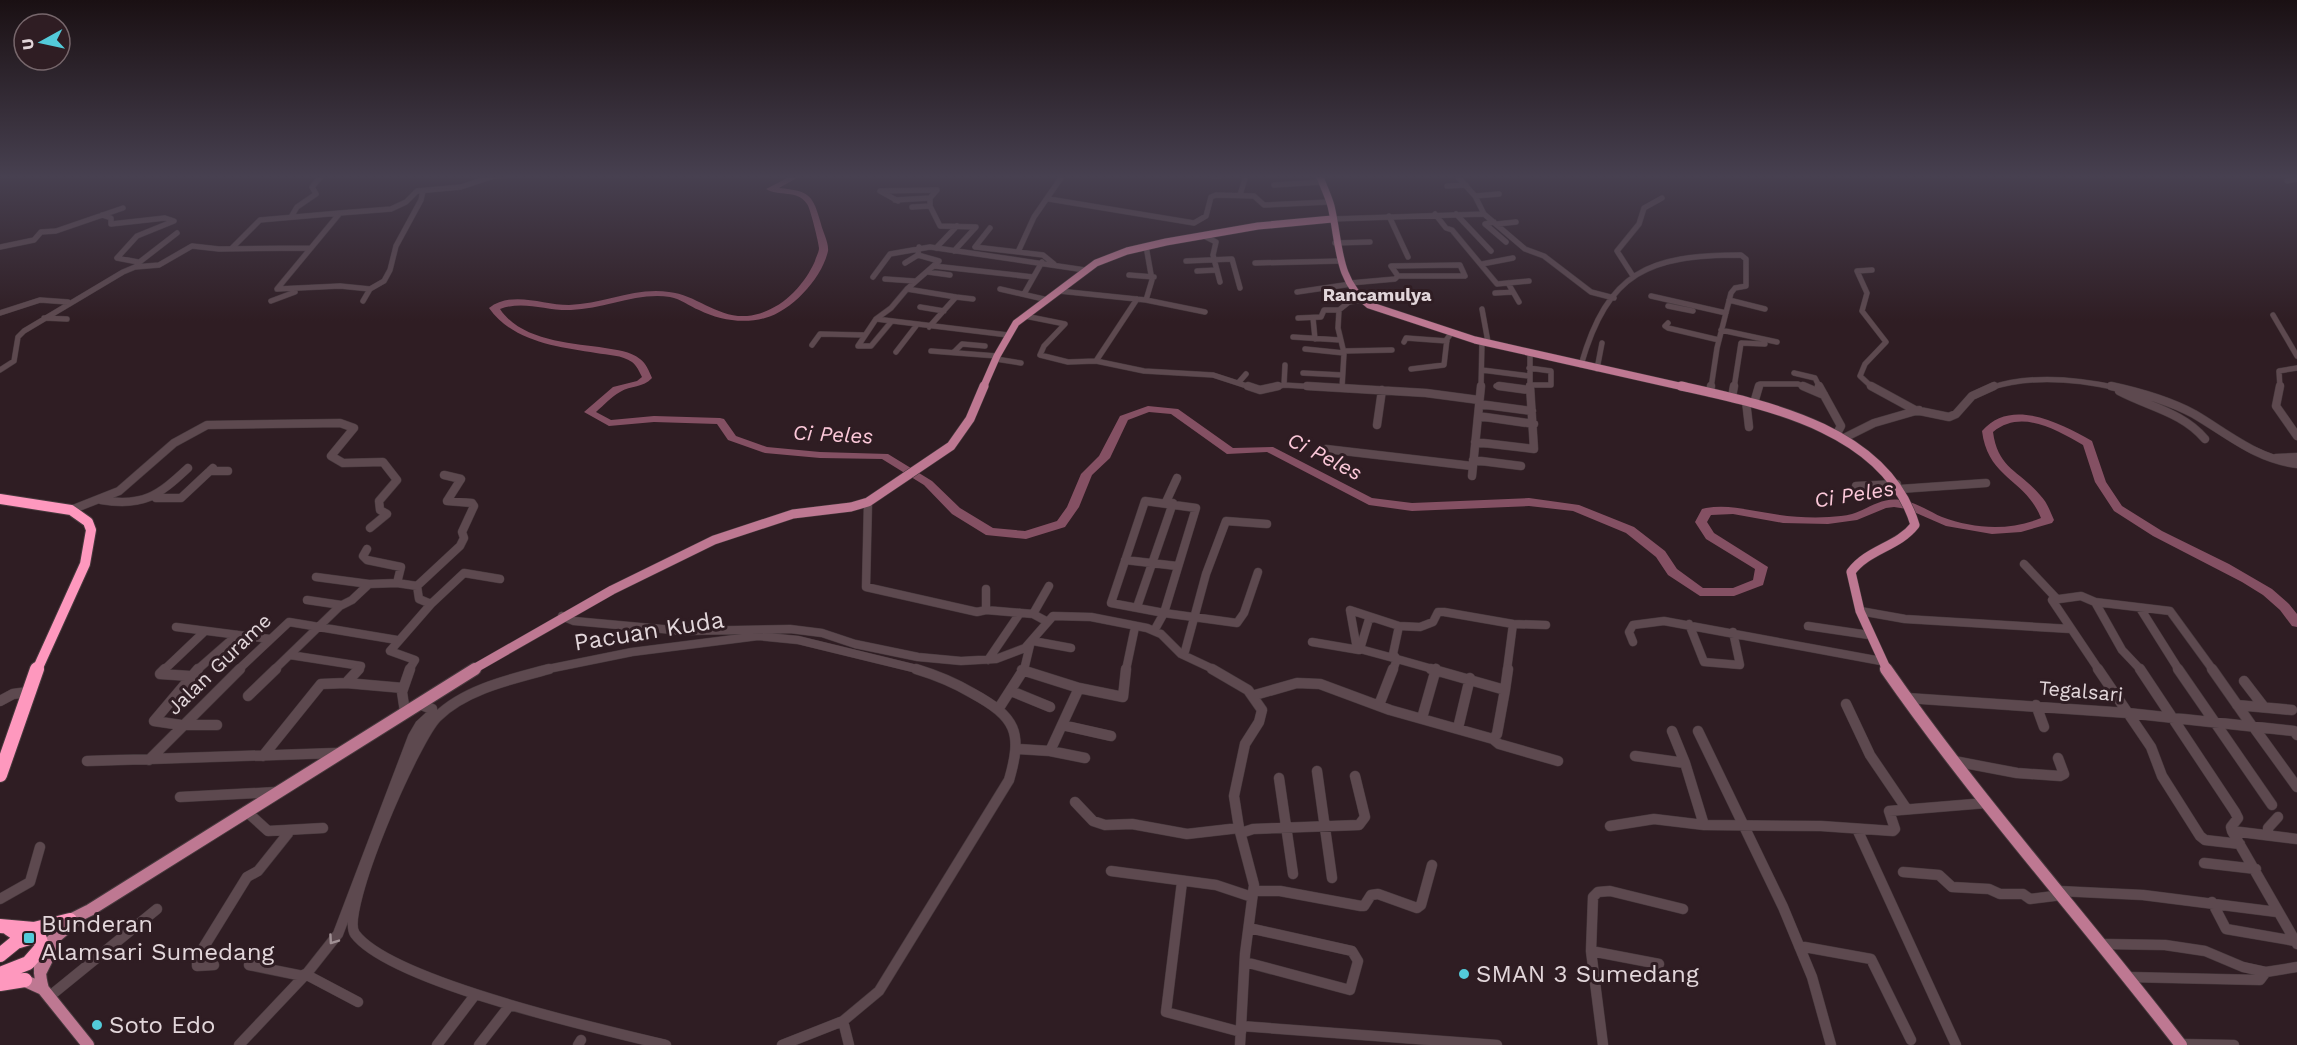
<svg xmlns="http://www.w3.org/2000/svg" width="2297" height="1045" viewBox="0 0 2297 1045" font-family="'Work Sans',sans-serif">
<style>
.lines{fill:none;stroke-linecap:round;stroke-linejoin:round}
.river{fill:#845063;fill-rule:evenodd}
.minor-far2-casing{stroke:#47393d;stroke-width:6}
.minor-far1-casing{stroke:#47393d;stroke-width:9}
.minor-casing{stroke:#47393d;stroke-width:11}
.major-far2-casing{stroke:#47393d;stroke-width:8}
.major-far1-casing{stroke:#47393d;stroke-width:10}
.major-casing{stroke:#47393d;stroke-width:14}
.highway-far1-casing{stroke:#47393d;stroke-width:12}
.highway-casing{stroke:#47393d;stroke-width:16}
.minor-far2{stroke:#5d494f;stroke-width:5}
.minor-far1{stroke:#5d494f;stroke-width:8}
.minor{stroke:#5d494f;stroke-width:10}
.major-far2{stroke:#be7892;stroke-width:7}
.major-far1{stroke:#be7892;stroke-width:9}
.major{stroke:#be7892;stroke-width:12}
.highway-far1{stroke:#fe98be;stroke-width:10}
.highway{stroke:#fe98be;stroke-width:14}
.oneway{stroke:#a09094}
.poi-dot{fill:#53cbda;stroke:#2f1d23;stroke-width:2}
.labels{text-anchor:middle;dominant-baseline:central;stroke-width:6;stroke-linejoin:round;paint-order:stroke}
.far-quarter-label{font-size:18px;font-weight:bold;fill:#e2d6da;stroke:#2f1d23}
.street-label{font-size:20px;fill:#e2d6da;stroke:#2f1d23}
.water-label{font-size:21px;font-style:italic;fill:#fcc8d9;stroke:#2f1d23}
.near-street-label{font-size:24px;fill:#e2d6da;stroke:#2f1d23}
.near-poi-label{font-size:24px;fill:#e2d6da;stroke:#2f1d23;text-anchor:start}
</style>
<rect width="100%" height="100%" fill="#2f1d23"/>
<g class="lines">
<path class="river" d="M793,175h9l-23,13c31,3 34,7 42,36 2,8 8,19 7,27 -6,27 -36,60 -63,67 -22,6 -46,2 -66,-8 -10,-4 -18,-11 -29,-13 -33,-5 -66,12 -99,13 -25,1 -47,-10 -71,-1 21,32 71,34 105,39 12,2 25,3 35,11 6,4 9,12 12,19 -9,10 -21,7 -32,14 -9,5 -16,13 -24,20l15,8 43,-4 66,2 4,1 12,17 31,11 53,5 68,2 44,27 28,27 33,20 32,3 32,-10 10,-14 14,-33 18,-18 21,-40 28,-10 30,3 55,39 40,-1 99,51 40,5 117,-5 50,7 55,22 31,24 12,18 26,19h30l20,-8 2,-11 -49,-30 -11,-17 7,-13 4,-1c24,-4 45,3 68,6 18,3 37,4 55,3 8,-1 16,-1 23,-3 16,-5 30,-17 48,-14 16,2 28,11 42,17 32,12 68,14 99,1 -16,-40 -53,-39 -59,-87 29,-34 78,-8 110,10l14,41 16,24 40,25 67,33 43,25 17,15 8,10v13l-5,-1 -12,-16 -17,-15 -21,-13 -89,-46 -39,-25 -19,-29 -12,-37c-28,-16 -62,-36 -90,-13 5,37 26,38 47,63 7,7 10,16 14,25l-2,3 -31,9 -29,2 -46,-8 -39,-17 -13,-2 -8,1 -29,12 -29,4 -45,-1 -50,-9 -22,1 -4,7 7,11 54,34 -5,18 -29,11h-34l-32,-21 -12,-18 -30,-24 -53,-22 -44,-5 -117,5 -43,-6 -102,-53 -40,2 -56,-40 -22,-2 -21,8 -18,38 -18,17 -13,32 -14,20 -39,12 -40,-4 -34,-21 -28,-29 -42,-26 -62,-1 -55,-5 -37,-13 -11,-16 -63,-2 -45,4 -25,-14 29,-25 24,-6 5,-4c-3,-6 -5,-11 -10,-15 -10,-7 -24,-7 -36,-9 -38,-6 -83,-11 -107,-45 23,-18 54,-3 80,-3 34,-1 66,-18 100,-13 28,3 48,26 78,24 31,-3 56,-28 68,-55 1,-4 4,-9 4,-13 0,-4 -9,-41 -12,-44 -9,-15 -29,-7 -41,-15z"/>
<defs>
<path id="minor-far2" d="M1196,175l24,1
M2287,181l10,-2
M1274,185l48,-3
M1447,186l19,-1
M1240,195l6,-20
M1475,196l24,-2
M1049,199l145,24 12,-7 5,-19 5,-2 38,1 10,9 65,-3
M895,200l35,-2v8l10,20 36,1 -22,24
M898,201l-18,-10 57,-1 -7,8
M912,207l18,-1
M1435,214l11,14 6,2 45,54 32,-3
M1456,214l35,37
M1484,214l41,35 19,7 47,36 23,6
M102,215l9,3v6l54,-6 9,3 -37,15 -20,22 21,4
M1389,216l19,41
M291,217l6,-10 19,-13 -4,-7 10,-12
M1332,219l152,-5 -9,-18 -19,-21
M1494,222l-9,2 21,18
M1497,224l19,-2
M990,228l-15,19 68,8 11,9
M1204,236l12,6 -3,13 7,27
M1335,243l35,-1
M0,247l34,-7 7,-8 15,-1 67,-23
M919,247l-1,8 21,6 -32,28 49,8 -27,30
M232,248l28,-28 80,-7
M936,248l21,-22
M1018,252l16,-35 29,-42
M1186,261l46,-2 8,29
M905,263l13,-8
M1255,263l85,-2
M137,264l40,-31
M1482,264l31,-6
M1460,265l5,11h-67l-7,-10z
M934,266l99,11
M1872,270l-15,1 10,22 -5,18 24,31 -21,22 -5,12 13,12
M1197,271l20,-1
M928,272l22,3
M1129,275l25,2
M1633,276l-16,-25 22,-27 5,-16 18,-10
M873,277l17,-23 40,-7 155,23
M885,279l29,2
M1350,283l45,-4 3,-3
M1508,283l11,19
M370,289l14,-8 6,-11 6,-24 25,-46 2,-9
M1000,289l48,11
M1059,291l87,9 6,-20 -6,-34
M1297,292l54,-8
M1495,293l18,-1
M1024,294l18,-32
M1651,296l75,17
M956,297l17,2
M1146,300l59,12
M1729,300l36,9
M271,301l24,-9
M363,301l7,-12 -30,-3 -63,3 63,-76 51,-4 15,-7 11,-11 44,-4 33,-11 33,-1
M1668,306l25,5
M920,307l24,4
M1482,309l6,33
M0,313l40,-13 28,2
M2273,315l24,41
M1025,316l40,8 -21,22 -4,9 28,7 28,-1 48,10 69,4 40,13
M44,318l23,1
M1298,318l23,-1 3,-7h15
M1313,318l2,21
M876,319l15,-11 16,-19
M891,322l-20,24h-13l18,-27 132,16
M1668,323l-3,3 3,2 51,12
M1721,330l56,12
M1293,337l47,3
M1404,342l2,-4 41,3
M812,345l8,-11 44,1
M1305,349l39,4
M931,351l66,5
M1344,351l48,-1
M896,352l20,-26
M954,352l8,-8 23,2
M996,359l25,4
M1096,361l41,-62
M1581,365c27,-94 68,-110 160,-110l5,4v27l-11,2 -4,5 -14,55 -6,40
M1529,368l22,3v14h-22
M1411,369l33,-4 3,-26 5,-7
M1597,369l5,-26
M0,370l14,-9 4,-24 6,-6 99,-59 12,-5 24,-2 33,-19 27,3 92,-1
M1482,370l47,6
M1303,373l39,2
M1794,373l21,5 5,10
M1239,382l7,-8
M1284,385l1,-20
M1496,386l15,2
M1271,388l13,-3 50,3
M1342,388l2,-35 -6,-25 1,-18 10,-8 12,-2
M1481,388l1,-47
M1530,388v-35
M1734,388l7,-45 24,1
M1759,388l1,-4h38l9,4
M1990,388c41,-14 87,-9 128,0
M2280,388l-1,-17 18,-3"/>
<path id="minor-far1" d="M1248,386l12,4 18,-4
M1307,386l119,7 53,7
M1499,386l30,4
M1803,386l21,9
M1819,386l22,40 -5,9
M1871,386l44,24 34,7 7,-3 16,-18 22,-10
M2111,386c28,6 57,14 83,28 34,20 62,45 103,50
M2280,386l-4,20 21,30
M2119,391c30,16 63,21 86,48
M1710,393l1,-7
M1732,397l2,-11
M1746,401l3,26
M1754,403l5,-17
M1479,404l53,7
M1478,416l56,8
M1377,425l5,-35
M1842,439l32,-16 45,-13
M1475,442l59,7 -4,-63
M1326,449l146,17
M2276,458l21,-1
M1473,460l48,6
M210,471h18
M1472,476l9,-90
M1856,486l41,-2
M1900,489l86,-6
M156,498h25l32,-30
M101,500c42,7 57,-4 87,-32
M1145,501l51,7 -32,105 -53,-10z
M868,502l-2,85 111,25 9,-2
M1166,502l11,-24
M71,510l48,-19 55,-48 33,-18 133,-2 14,5 -23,28 12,7 40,-1 14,18 -18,21 1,9 7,4 -17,14
M367,549l-4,7 4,4 34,7 -4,16
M1125,560l52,6
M2024,564l32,34
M369,584l28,-1 20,3 2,13 12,5 -41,47 25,9 -6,10
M417,586l43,-40 4,-8 -2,-6 12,-26 -2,-3 -25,-2 14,-22 -17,-4
M986,589v21l47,4
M307,600l34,5
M2095,602l27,48 19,20
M431,604l33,-31 36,6
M1137,607l36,-104
M2140,608l39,62
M1860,611l45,8 166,10
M1164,613l73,10 7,-10 14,-41
M562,616l12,5 110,10 106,-2 32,4 33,11 63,13 43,4 35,-2 29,-11 28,-32 38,1 56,11 14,6 20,20 34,16
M1374,618l-5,1 -9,30 37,10
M1046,621l-13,-7 16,-28
M1513,624l33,1
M1689,624l15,38 36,3 -7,-33
M1399,626l21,1 13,-5 5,-10h6l69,12 -6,46
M1808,626l61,9
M176,627l94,12
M1154,631l10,-18
M1033,641l38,7
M1312,642l47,8
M1633,642l-4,-10 4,-7 31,-4 217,40
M1357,649l-7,-39 49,16 -6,28 4,5
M290,655l71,11 -4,4
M1184,655l22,-81 20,-53 41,3
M988,660l32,-47
M164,670l41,-39
M197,670l40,-35
M238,670l51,-48 108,18
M274,670l66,-64 12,-6 17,-16 -53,-7
M543,670l89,-18 126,-16 40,4 123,30
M1024,670l6,-25
M1126,670l9,-43
M1393,670l4,-11 39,11
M1435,670l1,-2
M2099,670l-47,-70 29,-4 14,6 75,9 43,59"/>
<path id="minor" d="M165,669l-5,5 30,2
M198,669l-44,52 27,4h36
M549,669c-37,10 -84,20 -112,48 -22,22 -98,195 -82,217 36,48 248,96 311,111
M1212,669l36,21 14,20 -3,12 -14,22 -11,52 5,32 15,57 -9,69 -5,91
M2098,669l53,78 11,29 38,60 5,4 35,4
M2140,669l95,143 3,6 -7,9 1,4 65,113
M2178,669l94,136
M2212,669l40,57
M2244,681l20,26
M346,683l13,-14
M1079,688l44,9 3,-28
M1505,690l3,-21
M1011,691l39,16
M1255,695l42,-12 23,1 70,26 103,29 4,-5 8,-44 -74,-21
M248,696l28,-27
M1907,698l221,15 166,18 3,4
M0,701l13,-7 15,-2
M1846,704l24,51 36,53
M1379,705l14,-36
M2036,705l8,22
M2237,705l55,5
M999,708l25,-39
M405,712l-3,-20 8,-23
M1422,718l14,-49
M1062,725l49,11
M1458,728l12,-50
M2255,729l42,58
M1672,731l13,32
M1698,731l85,176 29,70 19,68
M1493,739l6,5 59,17
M1018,749l32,2 29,-63 -57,-18
M1050,751l35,7
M263,756l58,-72 25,-1 57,5
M1635,756l50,7 19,62 117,1 72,5 2,-2 -6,-18 97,-8
M149,760l91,-91
M87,761l249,-8
M1954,761l63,12 43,3 4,-2 -6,-16
M1317,771l15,107
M1279,778l14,96
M180,797l96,-5
M1075,802l18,19 12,4 27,-1 55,10 52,-6
M246,811l22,20 55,-3
M1610,826l44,-7 50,6
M1857,829l99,216
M2232,831l65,8
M1241,833l12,-4 106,-4 6,-8 -10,-41
M2268,835v-7l10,-11
M2204,863l52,6
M1111,871l105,14 36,12
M1903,872l36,3 13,12 37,2 11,5h23l7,5 32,-4
M1182,882l-16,130 75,20
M1253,891h27l81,15h3l7,-11 7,-1 39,14 4,-3 11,-40
M2059,891l84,4 134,17
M0,899l30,-17 10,-35
M2212,902l14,27 69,12
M2103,944l62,1 40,6 38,16 23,5 31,-5
M1799,946l72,13 40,81
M1591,951l68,13
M1245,962l105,28 8,-29 -6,-10 -103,-23
M214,965l-17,1v-8l50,-81 11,-6 32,-40
M249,965l54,11
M305,974l53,28
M2128,977l132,3 6,-8
M50,996l107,-87
M843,1021l6,24
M1241,1026l256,19
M2180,1044l54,1
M239,1045l69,-73 30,-38 75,-197 7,-12 12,-11v-5l-13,-5
M437,1045l38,-50
M479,1045l31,-40
M578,1045l3,-5
M782,1045l61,-24 36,-30 130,-211c14,-48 7,-63 -37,-87 -17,-10 -36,-18 -56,-24
M1603,1045l-12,-94 2,-54 5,-5 12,-1 73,18"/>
<path id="major-far2" d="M1319,175c4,10 9,20 12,31 9,37 5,74 38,99l106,35 213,48
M983,388l14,-32 19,-33 80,-60 31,-12 39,-9 92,-16 74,-7"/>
<path id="major-far1" d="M1681,386c86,19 205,43 234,139 -17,22 -47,24 -64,47l9,39 27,59
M472,670l140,-80 102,-50 79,-26 58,-7 17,-5 83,-56 19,-27 14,-33"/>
<path id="major" d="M1886,669c91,131 198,250 295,376
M66,922l24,-12 385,-241
M40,973l14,-28
M21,979l22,10 45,56
M43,989c-10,-36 4,-46 31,-67"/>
<path id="highway-far1" d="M0,499l71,11 17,12 3,8 -6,34 -48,106"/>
<path id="highway" d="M0,775l37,-106
M0,926l34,3 36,-9
M0,955l16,-13 13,-4
M0,974l28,-11 14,-16 -2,-8 -23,-5 -9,-6
M0,984l25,-4"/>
</defs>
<use href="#minor-far2" class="minor-far2-casing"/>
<use href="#minor-far1" class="minor-far1-casing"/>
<use href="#minor" class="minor-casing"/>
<use href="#major-far2" class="major-far2-casing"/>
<use href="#major-far1" class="major-far1-casing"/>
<use href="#major" class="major-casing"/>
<use href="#highway-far1" class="highway-far1-casing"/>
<use href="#highway" class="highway-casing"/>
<use href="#minor-far2" class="minor-far2"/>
<use href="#minor-far1" class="minor-far1"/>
<use href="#minor" class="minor"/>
<use href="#major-far2" class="major-far2"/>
<use href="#major-far1" class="major-far1"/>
<use href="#major" class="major"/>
<use href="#highway-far1" class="highway-far1"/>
<use href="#highway" class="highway"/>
</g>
<defs><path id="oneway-chevron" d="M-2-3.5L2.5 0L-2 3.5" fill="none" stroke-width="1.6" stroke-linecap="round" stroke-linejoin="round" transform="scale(1.5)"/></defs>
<use class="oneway" href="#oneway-chevron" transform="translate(333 940) rotate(125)"/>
<linearGradient id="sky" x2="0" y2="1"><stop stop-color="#1a1013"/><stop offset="0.55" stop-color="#474050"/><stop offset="1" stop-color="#474050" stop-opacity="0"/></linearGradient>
<rect width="2297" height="321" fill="url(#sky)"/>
<g class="poi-dot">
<rect x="23" y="932" width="12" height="12" rx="3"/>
<circle cx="1464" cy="974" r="6"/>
<circle cx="97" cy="1025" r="6"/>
</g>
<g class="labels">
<g class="far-quarter-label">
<text x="1377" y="294">Rancamulya</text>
</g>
<g class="street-label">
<text transform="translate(219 664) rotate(-44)">Jalan Gurame</text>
<text transform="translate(2081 691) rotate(5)">Tegalsari</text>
</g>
<g class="water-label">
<text transform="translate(833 434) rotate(3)">Ci Peles</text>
<text transform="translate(1325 456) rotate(27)">Ci Peles</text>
<text transform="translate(1854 494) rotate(-9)">Ci Peles</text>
</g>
<g class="near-street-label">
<text transform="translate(649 631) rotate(-9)">Pacuan Kuda</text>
</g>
<g class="near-poi-label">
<text x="41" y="924">Bunderan<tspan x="41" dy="28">Alamsari Sumedang</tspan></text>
<text x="1476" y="974">SMAN 3 Sumedang</text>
<text x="109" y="1025">Soto Edo</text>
</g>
</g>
<g transform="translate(42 42) rotate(262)"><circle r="28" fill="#2f1d23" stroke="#77676c" stroke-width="1.5"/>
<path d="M0-4.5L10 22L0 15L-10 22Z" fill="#53cbda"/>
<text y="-9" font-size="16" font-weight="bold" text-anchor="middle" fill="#e2d6da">U</text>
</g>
</svg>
